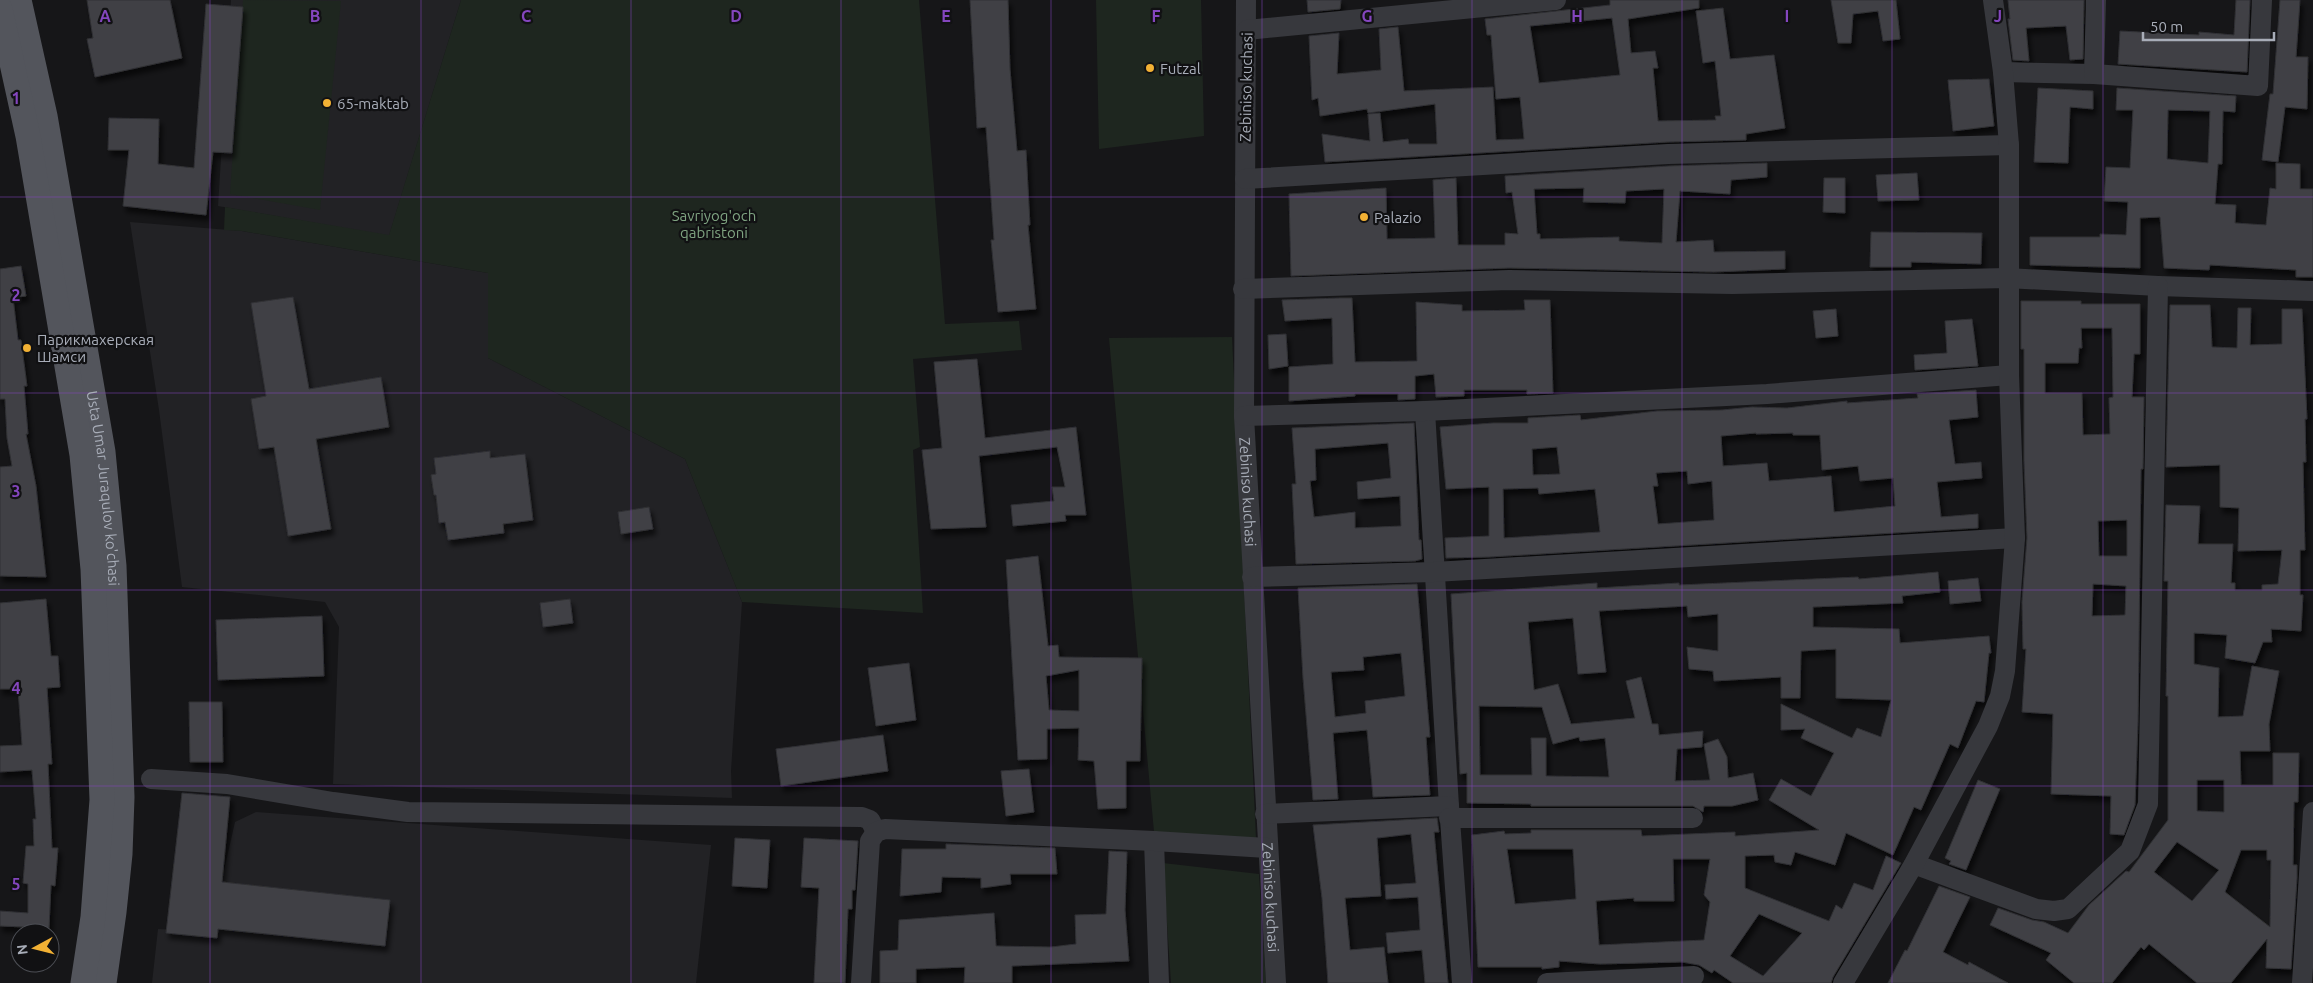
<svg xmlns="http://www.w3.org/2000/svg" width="2313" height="983" viewBox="0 0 2313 983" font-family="Ubuntu,sans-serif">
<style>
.built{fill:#222225}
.green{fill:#1e261f}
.building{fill:#404145;stroke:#303034;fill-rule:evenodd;filter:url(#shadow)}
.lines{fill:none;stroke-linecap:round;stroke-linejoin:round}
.minor{stroke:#37383d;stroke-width:20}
.major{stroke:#53555c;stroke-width:25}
.grid{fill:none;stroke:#8446be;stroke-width:1;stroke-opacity:0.55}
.poi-dot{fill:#f2b134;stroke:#111113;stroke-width:2}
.labels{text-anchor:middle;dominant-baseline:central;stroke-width:4.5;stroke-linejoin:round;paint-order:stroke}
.poi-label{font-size:15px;fill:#a8adb8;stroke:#111113;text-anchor:start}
.street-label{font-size:15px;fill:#a8adb8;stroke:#111113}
.park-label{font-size:15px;fill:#7fa381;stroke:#111113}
.grid-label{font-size:16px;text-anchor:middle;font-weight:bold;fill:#8446be;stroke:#111113;stroke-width:4.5;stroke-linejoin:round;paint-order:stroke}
</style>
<defs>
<filter id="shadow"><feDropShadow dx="3" dy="5.5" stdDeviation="2.5" flood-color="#0009"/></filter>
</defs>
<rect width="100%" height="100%" fill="#161618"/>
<path class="built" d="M231,0h230l-72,236 -171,-30z
M130,222l112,9 246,42v85l197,101 57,143 -11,169 1,27 -399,-14 6,-157 -14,-25 -143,-15 -23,-177z
M256,812l455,33 -15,138h-544l6,-54 52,3 25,-110z"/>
<path class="green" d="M243,0l98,1 -21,209 -90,-16z
M461,0h458l26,324 74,-3 3,29 -109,9 7,88 -7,3 10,163 -181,-11 -57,-143 -197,-101v-85l-246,-42 -18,-1 1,-23 164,28z
M1096,0h105l3,136 -105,13z
M1232,337l24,501 -102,-6 -45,-494z
M1163,863l96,11 7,109h-95z"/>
<path class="building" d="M87,0h83l12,58 -87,19 -8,-38 6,-1z
M970,0h38l2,69 7,82 9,-1 4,75h-2l8,84 -38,3 -7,-72h3l-8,-113 -9,1z
M1307,0h34l-1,9 -32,3z
M1610,0h89v8l-71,11 3,34 24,-2 3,17h-5l5,53 58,-1 -1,-4h6l-6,-55 -12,2 -7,-52 27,-3 7,51 44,-4 11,73 -39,6v6l-78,2 -343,20 -3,-28 48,7 -2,-27 12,-1 3,29 25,-3 1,5h28l-2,-40 -67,9 -1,-4 -47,7 -2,-18 -6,2 -3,-64 30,-3 -2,41 44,-4 -2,-41 19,-2 6,64 89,-4 3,53 28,-1 -4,-42 -24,2 -5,-64h-4l-2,-16 125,-14zM1612,18l8,57 -81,8 -9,-57z
M1831,0h65l4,39 -17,2 -5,-30 -25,3 -2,29h-13z
M2008,0h76l-1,59 -13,1 -4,-34 -40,2 3,33 -16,-1 -5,-41h2z
M2236,0h14l-3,72 -129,-8 2,-33 79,4v-3l35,3z
M2280,0h20l-4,57h12l-1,52 -22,-2 -7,55 -16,-2 8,-66h3z
M206,4l37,3 -11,146 -19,-1 -7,63 -83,-9 6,-56h-21l1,-32 50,1 -1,45 36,4z
M1989,79l5,47 -41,5 -5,-51z
M2038,88l55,3v18l-23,-2 -2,56 -34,-1z
M2117,88l119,8 -1,16 -12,-1 -1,53h-4l-3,40 21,1 -1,18 31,2 4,-37 6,1v-26l24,1v25h13v88h-17v-7l-86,-5 -1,5 -45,-2 -4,-51 -20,1v50l-110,-3v-28h70v-3l26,1 2,-33 -24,-1 2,-34 24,1 3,-58h-17zM2168,110l42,1 -2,52 -41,-4z
M1767,163v14l-36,3 -1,14 -50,-3 -4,51 37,-2 1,12 71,-1v18l-71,3 -205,-4 -218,8 -2,-82 97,-6 1,51 48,-1 -2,-58 23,-2 2,67h47v-12l13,1 -6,-42 -6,1 -1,-17 164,-10zM1584,188l-1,14 42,1 1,-12 38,-2 -2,54 -43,-2v-4l-79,2v-5h-3l-3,-45z
M1917,173l2,27 -41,1 -2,-26z
M1824,178h21v35l-22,-1z
M1871,232l111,1 -1,31 -70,-2v5h-41z
M21,266l5,30 -13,2 5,42h3l6,46h-3l4,48h-2l10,52 10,91 -46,-1v-109l12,-1 -5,-28 -2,-39h-5v-130z
M293,297l16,92 72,-12 8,50 -73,12 15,90 -43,7 -14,-89 -15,2 -8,-50 15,-3 -15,-93z
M1340,298h12l3,64 62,-1 -1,-59 46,3v6l63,-1 -1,-10h26l3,93 -26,1v-4h-63v6l-28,1 -2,-23 -19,2v23l-17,1v-6h-43v2l-66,5v-34l44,-3 -1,-46 -47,3 -3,-21z
M2021,301h60v3h59v50h-6l-2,43h12l-1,72h-2l-3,253 -3,83 -11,30 -14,-1 1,-38 -60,-2 2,-80 -31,-2 4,-63h-3l-1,-47 5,-64 -3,-77v-112h-3zM2081,328h31l1,69 -4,1 1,36 -27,1 -1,-42h-37v-30h33l1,-15h3zM2127,520v36h-28l-1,-35zM2093,584l33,2 -1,29 -33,1z
M2170,305h40l2,42 25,1 1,-40h13l-1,37 32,-1v-35h20l5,110h-2l1,43h-3l2,88h-5v45h3l-2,36 -30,-2 1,13h-9l-8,21 -30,-5 2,-23 -33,-2v31l25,4 -1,49 25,-1 9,-50 27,5 -10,53 1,27h-30l1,34h32v-32h26l-1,49h-4l-1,63h4v13l-6,91 -25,-1 1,-29 -36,44h-34l-48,-39 -5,6 -3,-3 -29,36h-38l-28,-23 5,-7 -61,-28 8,-17 34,12 12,2 24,11 21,-28 37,-34 3,1 39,-52v-124h-2l2,-115h-4l2,-76 34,1 -2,38h35l-2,39h4v7h27v-5l16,-1 4,-34 -44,1 1,-43 -19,-1v-42l-54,2zM2197,780h27v32l-27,-1zM2177,842l42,28 -27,31 -38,-29zM2241,850h26v10h4l-1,67 -45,-35z
M1836,309l2,27 -22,2 -3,-27z
M1972,319l6,47 -63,4 -1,-15 33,-2 -2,-32z
M1286,334l2,32 -19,3 -1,-34z
M977,359l8,79 91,-11 10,88h-21l1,6 -53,5 -2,-21 43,-4 -2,-14h13l-8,-40 -78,9 7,71 -55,2 -9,-79 20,-2 -8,-86z
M1976,390l2,27 -29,3 6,44 26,-2 1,16 -45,4 4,35 37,-3v14l-489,29 -43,1 -1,-20 44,-2v-49l-43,2 -6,-62 53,-4h35v-5l52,-3 1,5 76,-9 65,-1 30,-3 35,1 60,-7v2l71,-5 -1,-4zM1756,433v1l37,-1v2h27l2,35 36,-4 2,15 33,-3 2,28 -61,6 -3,-36 -62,5 -2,-18 -44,3 -2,-30zM1557,447l3,27 -27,1 -1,-26zM1687,471l1,13 24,-3 2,39 -56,4 -5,-38h5l-2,-13zM1538,488l1,6 56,-5 5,43 -96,6 -1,-49z
M1414,423l5,117h2l1,19 -7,2 -119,3 -4,-80h4l-4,-56zM1388,443l3,35 -34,4 1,17 42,-3 1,30 -46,2v-16l-41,5 -4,-36 6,-1 -1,-31z
M490,451v7l35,-4 8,66 -30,4 1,9 -56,7 -3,-18 -6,1 -3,-28h-2l-3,-20 5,-1 -2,-16z
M649,507l4,22 -32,5 -3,-22z
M1038,556l10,90 10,-1 1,12 83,1 -2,103h-14v47l-28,1 -4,-48 -16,-1 1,-32 -32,1v30l-29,1 -12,-200zM1079,670v41l-30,-1 -3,-34z
M1938,572l2,20 -38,4 1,7 -90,4v20l86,2 1,14 89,-7 2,17h-2l-5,49 -8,-1 -18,47 -8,-4 -29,66 -7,-3 -21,48 -47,-22 -11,32 -40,-13 -4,13 -16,-3 -1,-7 -29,1v32l84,33 7,-16 6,4 12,-26 19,7 13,-34 15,7 -68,114 -2,6h-98l-19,-13 -2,3 -13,-8 -17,-3 -82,2 -41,-3v6l-17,2v-2h-64l-6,-132 32,-4 1,3 26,-1v-3h110l1,6 93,-4v4l84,-6 -50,-30 12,-21 30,17 23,-43 -33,-15 4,-9 -24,1v-26l71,34 5,-10 24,9 10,-37 -55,-2v-49l-35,2 -1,47h-19v-21l-67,4 -1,-10 -24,-2 -2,-22 31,4v-37l-30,3 -1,-11 -88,5 7,61 -28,2 -5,-56 -45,4 6,68 24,-6 13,40 64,-6 -9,-37 15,-4 11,47h6l1,11 44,-4 -1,16 -25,2 -2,32 35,-1 -6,-36 14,-5 9,18 1,21 25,-5 5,27 -26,6h-28l-1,6 -10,-6h-162v-2l-64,-1v-30l-7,1 -9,-180 146,-11v5l82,-5v2l179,-8 1,2zM1479,706l63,1 11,37 26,-7 1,4 25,-3 4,39 -63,-1v-38h-15l1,37h-52zM1507,849h66l3,50 -61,5zM1673,859h37l-6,36 6,7 -6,38 -105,5 -3,-44 38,-3v3h40zM1759,914l43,19 -39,43 -33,-20z
M1978,578l3,23 -31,3 -2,-23z
M1417,584l13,153h-4l4,58 -57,2 -6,-67 -34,3 5,66 -25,1 -10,-122 -5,-90zM1401,653l4,43 -40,5 1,12 -31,4 -4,-45 33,-2 -1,-13z
M46,599l5,57h7l2,31 -13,1 5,76h-4l4,84h6l-3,38 -4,-1 -2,43 -49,-2v-15l28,2v-29l-5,-1 3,-37h8l-1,-27h3l-4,-49 -32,2v-26l22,-1 -4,-56h-18v-86z
M570,599l3,24 -30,4 -3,-24z
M322,616l2,60 -106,4 -2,-60z
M909,663l7,57 -40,6 -8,-58z
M189,702h33l1,60h-33z
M883,735l5,36 -107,15 -5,-37z
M1029,769l5,43 -28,4 -5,-45z
M1978,780l22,9 -34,81 -17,-6 2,-3 -6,-3z
M182,793l48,4 -8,85 168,18 -5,46 -167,-17 -1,9 -51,-5z
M1437,818l2,14h-5l14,151h-23l-3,-33 -34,3 -2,-20 34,-3 -2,-33 -32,2 -1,-14 31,-2 -5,-49 -34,4 4,58 -36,2 5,52 34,-3 4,36h-60l-6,-85 -9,-73z
M735,838l35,2 -3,48 -35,-2z
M804,838l54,3 -3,49h-3v19h-4l-3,74h-31l5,-95 -18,-1z
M946,844l109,4 2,26h-47l1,10 -30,4v-10l-39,-1 -1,15 -41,4 2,-47h44z
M1109,851l18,1 -2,58 4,51 -117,5v17h-48l1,-16 -49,2v14h-36v-32l18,-1 1,-30 95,-7 2,33 55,1 25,-3 -1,-29 31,-1z
M1939,886l31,11 -27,55 25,13 1,-3 39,21h-120l17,-33 2,1z"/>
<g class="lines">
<g class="minor">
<path id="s1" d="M1246,0l-2,416 32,567"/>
<path d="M1247,30l309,-30"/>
<path d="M2003,72l91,2 164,12 4,-86"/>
<path d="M2094,74l2,-74"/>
<path d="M1245,179l423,-25 341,-9"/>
<path d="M1243,289l266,-9 223,4 275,-6 151,8 155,5"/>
<path d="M1425,411l24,395 13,177"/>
<path d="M1244,416l181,-5 342,-17 242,-19"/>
<path d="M1252,577l182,-5 581,-34"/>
<path d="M151,779l76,5 106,18 75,10 454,5 8,3 6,12"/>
<path d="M1265,814l184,-8"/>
<path d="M1449,818h244"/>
<path d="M1154,841l5,142"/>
<path d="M1914,864l122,45 18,2 14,-2 62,-58 18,-47 10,-518"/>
<path d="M861,983l9,-142 6,-9 9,-3 269,12 113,7"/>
<path d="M1547,983l147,-7"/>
<path d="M1843,983l71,-119 74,-138 12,-30 5,-25 10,-133 -6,-163v-230l-6,-73 -10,-72"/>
<path d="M2302,983l11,-171"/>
</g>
<g class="major">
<path id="s2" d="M19,0l26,116 58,336 11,114 8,231 -2,57 -6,58 -10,71"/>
<path d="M0,9l28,127 54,319 11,114 9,231 -9,117 -10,66"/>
</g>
</g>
<path class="grid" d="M210,0v983M421,0v983M631,0v983M841,0v983M1051,0v983M1262,0v983M1472,0v983M1682,0v983M1892,0v983M2103,0v983M0,197h2313M0,393h2313M0,590h2313M0,786h2313"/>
<g class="poi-dot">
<circle cx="1150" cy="68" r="5"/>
<circle cx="327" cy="103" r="5"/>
<circle cx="1364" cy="217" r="5"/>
<circle cx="27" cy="348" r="5"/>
</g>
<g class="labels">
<g class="poi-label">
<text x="1160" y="68">Futzal</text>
<text x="337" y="103">65-maktab</text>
<text x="1374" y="217">Palazio</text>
<text x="37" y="339">Парикмахерская<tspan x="37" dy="17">Шамси</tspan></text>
</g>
<g class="street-label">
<text transform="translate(1246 87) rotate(-89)">Zebiniso kuchasi</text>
<text stroke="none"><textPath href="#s2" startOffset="496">Usta Umar Juraqulov ko'chasi</textPath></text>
<text stroke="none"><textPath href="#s1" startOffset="492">Zebiniso kuchasi</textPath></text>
<text stroke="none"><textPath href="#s1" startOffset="898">Zebiniso kuchasi</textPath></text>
</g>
<g class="park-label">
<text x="714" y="215">Savriyog'och<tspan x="714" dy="17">qabristoni</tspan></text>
</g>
</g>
<g class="grid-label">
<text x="105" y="22">A</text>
<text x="315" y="22">B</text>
<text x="526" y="22">C</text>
<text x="736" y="22">D</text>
<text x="946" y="22">E</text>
<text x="1156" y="22">F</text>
<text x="1367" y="22">G</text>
<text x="1577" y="22">H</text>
<text x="1787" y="22">I</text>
<text x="1998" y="22">J</text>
<text x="16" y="104">1</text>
<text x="16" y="301">2</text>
<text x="16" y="497">3</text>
<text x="16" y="694">4</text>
<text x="16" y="890">5</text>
</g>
<g transform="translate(35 948) rotate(263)"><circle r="24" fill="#111113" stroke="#4d4f55"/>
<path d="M0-4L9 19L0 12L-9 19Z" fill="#f2b134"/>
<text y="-8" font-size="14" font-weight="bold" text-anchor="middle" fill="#a8adb8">N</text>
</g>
<path d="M2143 32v8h131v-8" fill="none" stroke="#a8adb8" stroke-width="2.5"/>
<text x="2150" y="32" font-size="15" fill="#a8adb8" stroke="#111113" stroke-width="4" paint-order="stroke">50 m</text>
</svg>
